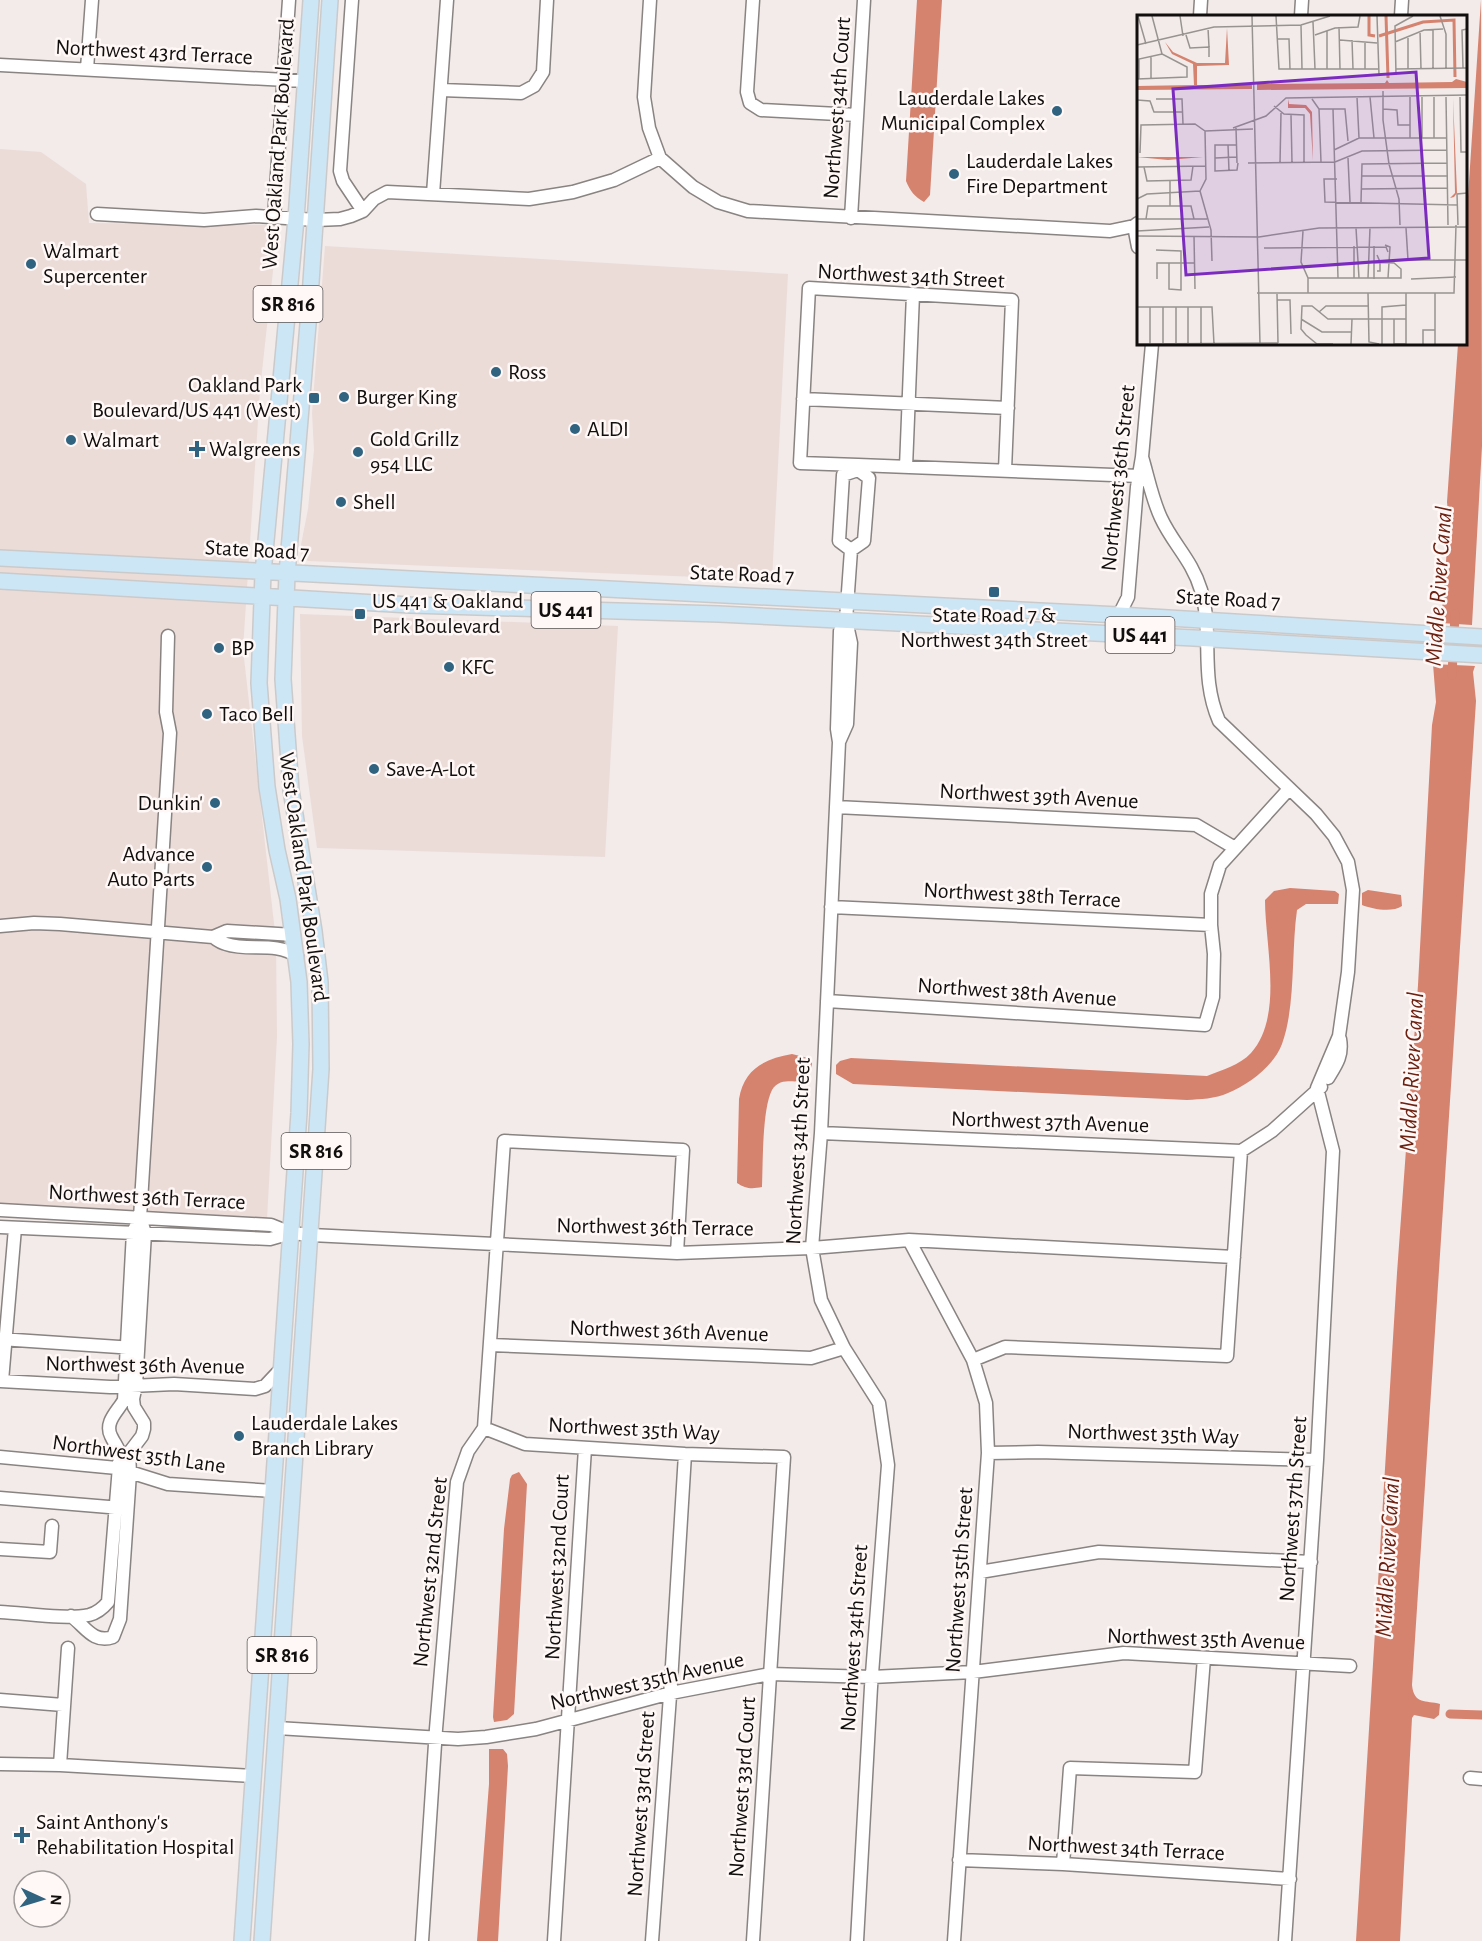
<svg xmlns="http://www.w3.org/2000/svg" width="1482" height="1941" viewBox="0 0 1482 1941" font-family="'Alegreya Sans',sans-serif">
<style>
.built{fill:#ebdcd8}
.water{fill:#d5826e}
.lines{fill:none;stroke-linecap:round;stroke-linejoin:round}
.canal{stroke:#d5826e;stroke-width:9}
.minor-casing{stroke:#898381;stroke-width:15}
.major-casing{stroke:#cbcaca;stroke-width:18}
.minor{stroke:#fff;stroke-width:12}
.major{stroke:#cce6f6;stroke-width:15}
.poi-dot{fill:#306380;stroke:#fff8f7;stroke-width:2}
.labels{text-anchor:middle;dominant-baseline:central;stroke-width:5;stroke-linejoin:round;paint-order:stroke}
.shield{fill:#fff8f7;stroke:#585554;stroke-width:1.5}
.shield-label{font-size:21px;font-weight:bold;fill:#110f0e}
.street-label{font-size:22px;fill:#110f0e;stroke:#fff8f7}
.poi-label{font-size:22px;fill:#110f0e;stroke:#fff8f7;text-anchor:start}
.water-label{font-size:24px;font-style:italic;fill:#6c2111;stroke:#fff8f7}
.inset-river{fill:none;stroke:#d5826e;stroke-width:3}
.inset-road{fill:none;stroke:#989391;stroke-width:1.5}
.view{fill:#7b2cbf;fill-opacity:0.15;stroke:#7b2cbf;stroke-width:3}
.inset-edge{fill:none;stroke:#110f0e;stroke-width:3}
</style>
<rect width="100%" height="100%" fill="#f2ebe9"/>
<path class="built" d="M0,149l41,3 45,32 3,39 189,2 -18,165 -17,259 33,292 1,96 -10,182 -267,-16z
M325,246l463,28 -16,306 -464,-19 -5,-4 -3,-7 8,-41 6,-59 -2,-37z
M300,614l318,12 -13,231 -288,-9 -15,-112z"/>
<path class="water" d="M917,0h25l-12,195 -6,7c-9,-5 -14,-11 -18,-21z
M1481,0l1,446 -10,179 -31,-2 8,-99 -2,-22 11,-158h8v-117z
M1433,664l42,2 -2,6 3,29 -64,984c2,20 14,15 28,19l-1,11 -5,4 -20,-4 -2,3 -12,223h-44l41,-668 21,-288 14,-260 4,-23z
M1290,888l45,3 4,3 -1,10h-32l-9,6c-6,42 -1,95 -15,134 -8,22 -34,41 -54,49 -13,6 -28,6 -41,7l-334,-16 -17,-10v-9l4,-4 11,-3 356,18c15,-6 33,-11 44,-23 33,-37 14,-108 14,-153l9,-9z
M1368,890l33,5 1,11c-10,7 -30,3 -40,-1v-12z
M792,1054l16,4 4,5c-2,33 -28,7 -40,27 -10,19 -9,74 -10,97 -10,2 -16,2 -25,-4l2,-84c5,-30 25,-40 53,-45z
M519,1472l8,12 -13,230 -7,6 -13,2 -1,-5 11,-188 6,-50 2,-4z
M489,1749h14l4,5 1,12 -10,175h-21l12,-157z"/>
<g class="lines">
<path class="canal" d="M1452,675l3,-61
M1450,1714l32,1"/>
<defs>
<path id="minor" d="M352,0l-12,171 3,10 20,30
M650,0l-6,97 5,31 11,30
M753,0l-6,92 3,11 11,7 96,5
M1200,16l1,-16
M1301,16l1,-16
M1401,16l1,-16
M0,65l305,16
M87,69l5,-69
M441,90l80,3 13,-7 9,-14 4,-72
M433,194l14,-194
M97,214l107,6 52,-4 60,4 24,-1 11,-3 12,-5 11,-12 13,-7 142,7 44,-7 41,-12 46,-22 33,29 25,15 30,9 362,20 24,-5
M274,218l15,-218
M851,218l13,-218
M1138,223l-4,3 4,21
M803,399l205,9
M1142,457c6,20 10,42 19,61 12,26 31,42 40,72 13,45 -2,84 18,131l97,93 18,22 14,26 5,28 -5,82 -9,64 -22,52 16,63 -16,309 -32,481
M858,465l281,11
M906,467l7,-173
M858,470l-15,5 -4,66 12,9 13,-9 5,-63 -11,-8v-5l-58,-2 9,-175 203,12 -7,170
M1119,615l9,-18 9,-110 5,-30 10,-113
M846,620l-6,11 -3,98 2,13 -18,391 -9,115 9,52 23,48 35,55 9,62 -17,222 -14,254
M839,742l8,-18 4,-81 -5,-23 5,-70
M836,807l360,18 39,23
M831,907l380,18
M0,926l34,-3 26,1 153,13c4,3 8,6 13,7 23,8 48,-3 71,12
M213,937l14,-6 67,4
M827,1001l378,24 8,-28 1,-43 -3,-29v-31l9,-29 69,-76
M1328,1078c8,-13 15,-22 12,-39
M821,1133l420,18 31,-20 49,-44
M0,1210l271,15 20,8 20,2 366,18 135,-5 97,-8 325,17
M0,1227l270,12 21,-6
M909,1240l64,120 13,43 2,50 -34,488
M0,1339l134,9
M490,1345l321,13 33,-10
M973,1360l32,-13 222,9 14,-205
M0,1381l110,6 64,-3 81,5 10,-3 16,-17
M2,1381l13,-153
M484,1428l41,16 160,10 99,3 -31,484
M988,1453l50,-1 279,8
M0,1457l117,11 51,16 105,7
M0,1498l121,10
M0,1549l50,3 2,-26
M980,1572l119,-20 212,10
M0,1612c25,1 65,8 89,3 8,-2 14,-7 19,-13l12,-148c-2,-8 -6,-11 -9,-18 -7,-14 7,-25 13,-36l9,-168 7,-14 30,-485 -4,-21 2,-76
M71,1616c14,10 22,28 42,21l7,-18 10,-146 -1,-20 13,-17 2,-7v-6l-10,-16 -1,-8 3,-14 9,-152 -5,-15
M0,1700l63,5
M277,1728l181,11 28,-2 50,-8 135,-36 99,-19 102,3 101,-5 151,-19 226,13
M0,1764l60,1 193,11
M60,1765l8,-117
M1470,1778l12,1
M959,1860l104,4 227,15
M1063,1864l7,-96 125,4 9,-114
M422,1941l14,-212 21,-247 11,-31 16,-23 20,-287 179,9 -6,103
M554,1941l31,-493
M652,1941l19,-259 14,-228"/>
<path id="major" d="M0,558l1119,57 363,22
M0,581l410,24 309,9 475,24 288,17
M242,1941l57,-828 2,-69 -2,-62 -11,-83 -11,-49 -10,-63 -8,-104 4,-110 33,-354 15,-219
M262,1941l59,-872 -1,-87 -6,-51 -23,-141 -8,-111 4,-105 22,-262 21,-312"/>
</defs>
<use href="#minor" class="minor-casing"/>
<use href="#major" class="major-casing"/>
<use href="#minor" class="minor"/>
<use href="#major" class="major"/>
</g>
<g class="poi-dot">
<circle cx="1057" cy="111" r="6"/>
<circle cx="954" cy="174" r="6"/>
<circle cx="31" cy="264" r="6"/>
<circle cx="496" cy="372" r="6"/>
<circle cx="344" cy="397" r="6"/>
<rect x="308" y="392" width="12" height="12" rx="3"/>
<circle cx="575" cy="429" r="6"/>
<circle cx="71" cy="440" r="6"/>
<path d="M194 440h6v6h6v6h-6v6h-6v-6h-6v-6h6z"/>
<circle cx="358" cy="452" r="6"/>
<circle cx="341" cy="502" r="6"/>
<rect x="988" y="586" width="12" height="12" rx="3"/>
<rect x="354" y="608" width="12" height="12" rx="3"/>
<circle cx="219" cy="648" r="6"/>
<circle cx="449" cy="667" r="6"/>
<circle cx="207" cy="714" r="6"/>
<circle cx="374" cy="769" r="6"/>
<circle cx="215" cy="803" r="6"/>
<circle cx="207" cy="867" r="6"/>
<circle cx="239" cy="1436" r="6"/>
<path d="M19 1826h6v6h6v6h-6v6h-6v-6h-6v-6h6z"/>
</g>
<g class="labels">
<g class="shield">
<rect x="253.5" y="286" width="69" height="36" rx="4.5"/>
<rect x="531.5" y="592" width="69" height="36" rx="4.5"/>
<rect x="1105.5" y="617" width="69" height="36" rx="4.5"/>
<rect x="281.5" y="1133" width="69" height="36" rx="4.5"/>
<rect x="247.5" y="1637" width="69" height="36" rx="4.5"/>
</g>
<g class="shield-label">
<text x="288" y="304">SR 816</text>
<text x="566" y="610">US 441</text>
<text x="1140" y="635">US 441</text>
<text x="316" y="1151">SR 816</text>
<text x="282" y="1655">SR 816</text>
</g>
<g class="street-label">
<text transform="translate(154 52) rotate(3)">Northwest 43rd Terrace</text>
<text transform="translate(837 108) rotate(-86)">Northwest 34th Court</text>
<text transform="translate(278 144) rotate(-86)">West Oakland Park Boulevard</text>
<text transform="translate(911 276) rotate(3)">Northwest 34th Street</text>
<text transform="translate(1118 478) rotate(-84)">Northwest 36th Street</text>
<text transform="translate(257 550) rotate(3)">State Road 7</text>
<text transform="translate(742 574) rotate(2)">State Road 7</text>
<text transform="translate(1228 599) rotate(3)">State Road 7</text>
<text transform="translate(1039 796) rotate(3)">Northwest 39th Avenue</text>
<text transform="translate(304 877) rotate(82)">West Oakland Park Boulevard</text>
<text transform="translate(1022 895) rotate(3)">Northwest 38th Terrace</text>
<text transform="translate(1017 992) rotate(4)">Northwest 38th Avenue</text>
<text transform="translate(1050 1122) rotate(2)">Northwest 37th Avenue</text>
<text transform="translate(798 1151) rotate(-87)">Northwest 34th Street</text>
<text transform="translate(147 1197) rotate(3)">Northwest 36th Terrace</text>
<text transform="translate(655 1227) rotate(1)">Northwest 36th Terrace</text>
<text transform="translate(669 1331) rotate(2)">Northwest 36th Avenue</text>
<text transform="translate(145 1365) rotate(1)">Northwest 36th Avenue</text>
<text transform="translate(634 1429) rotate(3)">Northwest 35th Way</text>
<text transform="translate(1153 1434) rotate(2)">Northwest 35th Way</text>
<text transform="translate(139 1454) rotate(8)">Northwest 35th Lane</text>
<text transform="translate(1293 1509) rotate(-86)">Northwest 37th Street</text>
<text transform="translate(557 1567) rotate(-87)">Northwest 32nd Court</text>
<text transform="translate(430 1572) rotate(-84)">Northwest 32nd Street</text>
<text transform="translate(959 1580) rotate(-86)">Northwest 35th Street</text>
<text transform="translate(854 1638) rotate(-86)">Northwest 34th Street</text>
<text transform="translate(1206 1639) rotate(2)">Northwest 35th Avenue</text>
<text transform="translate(647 1681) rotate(-13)">Northwest 35th Avenue</text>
<text transform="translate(742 1787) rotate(-86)">Northwest 33rd Court</text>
<text transform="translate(641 1804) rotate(-86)">Northwest 33rd Street</text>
<text transform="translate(1126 1848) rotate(3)">Northwest 34th Terrace</text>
</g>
<g class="poi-label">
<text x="1045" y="98" text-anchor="end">Lauderdale Lakes<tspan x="1045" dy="25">Municipal Complex</tspan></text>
<text x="966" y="161">Lauderdale Lakes<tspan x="966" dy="25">Fire Department</tspan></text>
<text x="43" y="251">Walmart<tspan x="43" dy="25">Supercenter</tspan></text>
<text x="508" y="372">Ross</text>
<text x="302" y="385" text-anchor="end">Oakland Park<tspan x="302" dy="25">Boulevard/US 441 (West)</tspan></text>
<text x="356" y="397">Burger King</text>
<text x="587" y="429">ALDI</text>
<text x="370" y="439">Gold Grillz<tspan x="370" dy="25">954 LLC</tspan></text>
<text x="83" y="440">Walmart</text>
<text x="209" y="449">Walgreens</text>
<text x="353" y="502">Shell</text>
<text x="372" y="601">US 441 &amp; Oakland<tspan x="372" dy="25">Park Boulevard</tspan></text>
<text x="994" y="615" text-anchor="middle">State Road 7 &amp;<tspan x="994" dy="25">Northwest 34th Street</tspan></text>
<text x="231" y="648">BP</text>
<text x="461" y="667">KFC</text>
<text x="219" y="714">Taco Bell</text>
<text x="386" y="769">Save-A-Lot</text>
<text x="203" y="803" text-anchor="end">Dunkin'</text>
<text x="195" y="854" text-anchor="end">Advance<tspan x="195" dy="25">Auto Parts</tspan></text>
<text x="251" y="1423">Lauderdale Lakes<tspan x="251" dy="25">Branch Library</tspan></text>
<text x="36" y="1822">Saint Anthony's<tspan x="36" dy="25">Rehabilitation Hospital</tspan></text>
</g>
<g class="water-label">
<text transform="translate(1439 586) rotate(-86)">Middle River Canal</text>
<text transform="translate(1412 1072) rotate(-87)">Middle River Canal</text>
<text transform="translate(1388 1557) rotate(-87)">Middle River Canal</text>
</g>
</g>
<g transform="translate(1137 15)">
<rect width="330" height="330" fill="#f2ebe9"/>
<path d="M90,13l2,37 -32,1v19h55v4l-115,1v-4l57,-1 -1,-21 -21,-10 -7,-12 8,10 24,11h28zM319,64l11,3v6l-210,2v-6h4l124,-1 2,-3 2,3 63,-1zM316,83l4,95 -3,4 -4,1 5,-5zM151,84l1,5 17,1 6,7 1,49 -3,-47 -5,-6h-17zM0,142h66l-35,3z" fill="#d5826e"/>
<path class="inset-river" d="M232,1v19l6,1M249,1l2,62M242,21l44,-14 31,-2 1,57"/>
<path class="inset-road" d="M1,1l8,28M43,1l3,20M115,1l8,328M139,1l3,53h99M240,1l2,59M303,1l6,18v35M176,7l2,47M164,10l1,44M202,12l1,42M71,13l1,19M296,14v40M190,16v38M283,16l1,38M49,20l4,13 19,-1v10M178,20l20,-7 23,-1 2,-11M271,23v31M140,24h12l1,30M203,25l37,3M215,25l1,29M258,27l29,-12 19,-1M228,28v26M0,30l77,-18 87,-2 29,-9M14,42v21M326,53l-1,-38 5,-1M259,54l71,-1M259,60l-1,-49 18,-10M0,64l50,-2v-10l-25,-13 -10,-38M2,64v-20l23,-5M246,76v29l6,44 10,35 1,26M220,82l2,41M233,82l4,41M273,82v41M285,82v41M297,82v41M309,82l2,128M323,82l1,55h6M19,84h26l1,25M175,84l7,10 2,53M0,85l13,1 3,8M137,91l10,8 20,1v47M15,92l2,5h28M182,94h26l3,32M196,94l5,169M246,94l14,1 1,15h12M154,100l1,48M96,113l33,-12 20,-18 181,-3M99,113l1,35M68,116l1,48 -6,12 11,39 1,31M91,130l1,26M99,130h-21v26l22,-1 1,-7M197,135l25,-12h88M3,138l1,-28 54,-1 10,7 48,-2M78,143l22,-1M211,143l2,44M111,148l87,-1 27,-11 85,-1M143,148l1,-50M0,152l69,-1M7,152l3,14 44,-1 2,-14M225,161h85M200,164h-13l1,23 133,3M225,174l85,-1M0,184l10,-5 53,-3M224,187l1,-38 85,-1M33,191v-26M0,204h70M9,204l2,-13h43l3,13M321,210l-1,-31 10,-1M219,213l3,50M269,213l2,32h59M0,216l72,-4M166,216l-2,31 7,16v15M0,221l122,1 60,-9 148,-1M57,221l1,53M248,230l5,2 -2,31M217,231v32M127,233l122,-1 2,5M19,235l25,1v39l-12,-1v-26M240,240l3,7v9h-3M171,263h93v-9l-7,-6 -26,-1M231,263l2,-50M20,264v-16h37M237,264v-33M274,264l45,-2M120,278h197l2,-68M231,278l1,49 10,2M298,278v51M140,279l1,49M140,285h13l1,34M0,292h75l2,37M13,292v37M39,292v37M64,292v37M182,297l7,-6h43M164,304l21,13h30M257,304v25h12v-51M0,329l141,-1M26,329v-37M51,329v-37M196,329h-16l-11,-9 -5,-6 1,-23h10l16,13h78M214,329l1,-25M245,329v-37l24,-2M286,329v-14h12"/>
<path class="view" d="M279,57l13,186 -243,17 -13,-186z"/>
<rect width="330" height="330" class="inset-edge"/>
</g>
<g transform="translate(42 1899) rotate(94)"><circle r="28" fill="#fff8f7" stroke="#a09b9a" stroke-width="1.5"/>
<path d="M0-4.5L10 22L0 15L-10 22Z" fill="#306380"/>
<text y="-9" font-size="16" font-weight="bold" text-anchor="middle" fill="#110f0e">N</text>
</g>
</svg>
